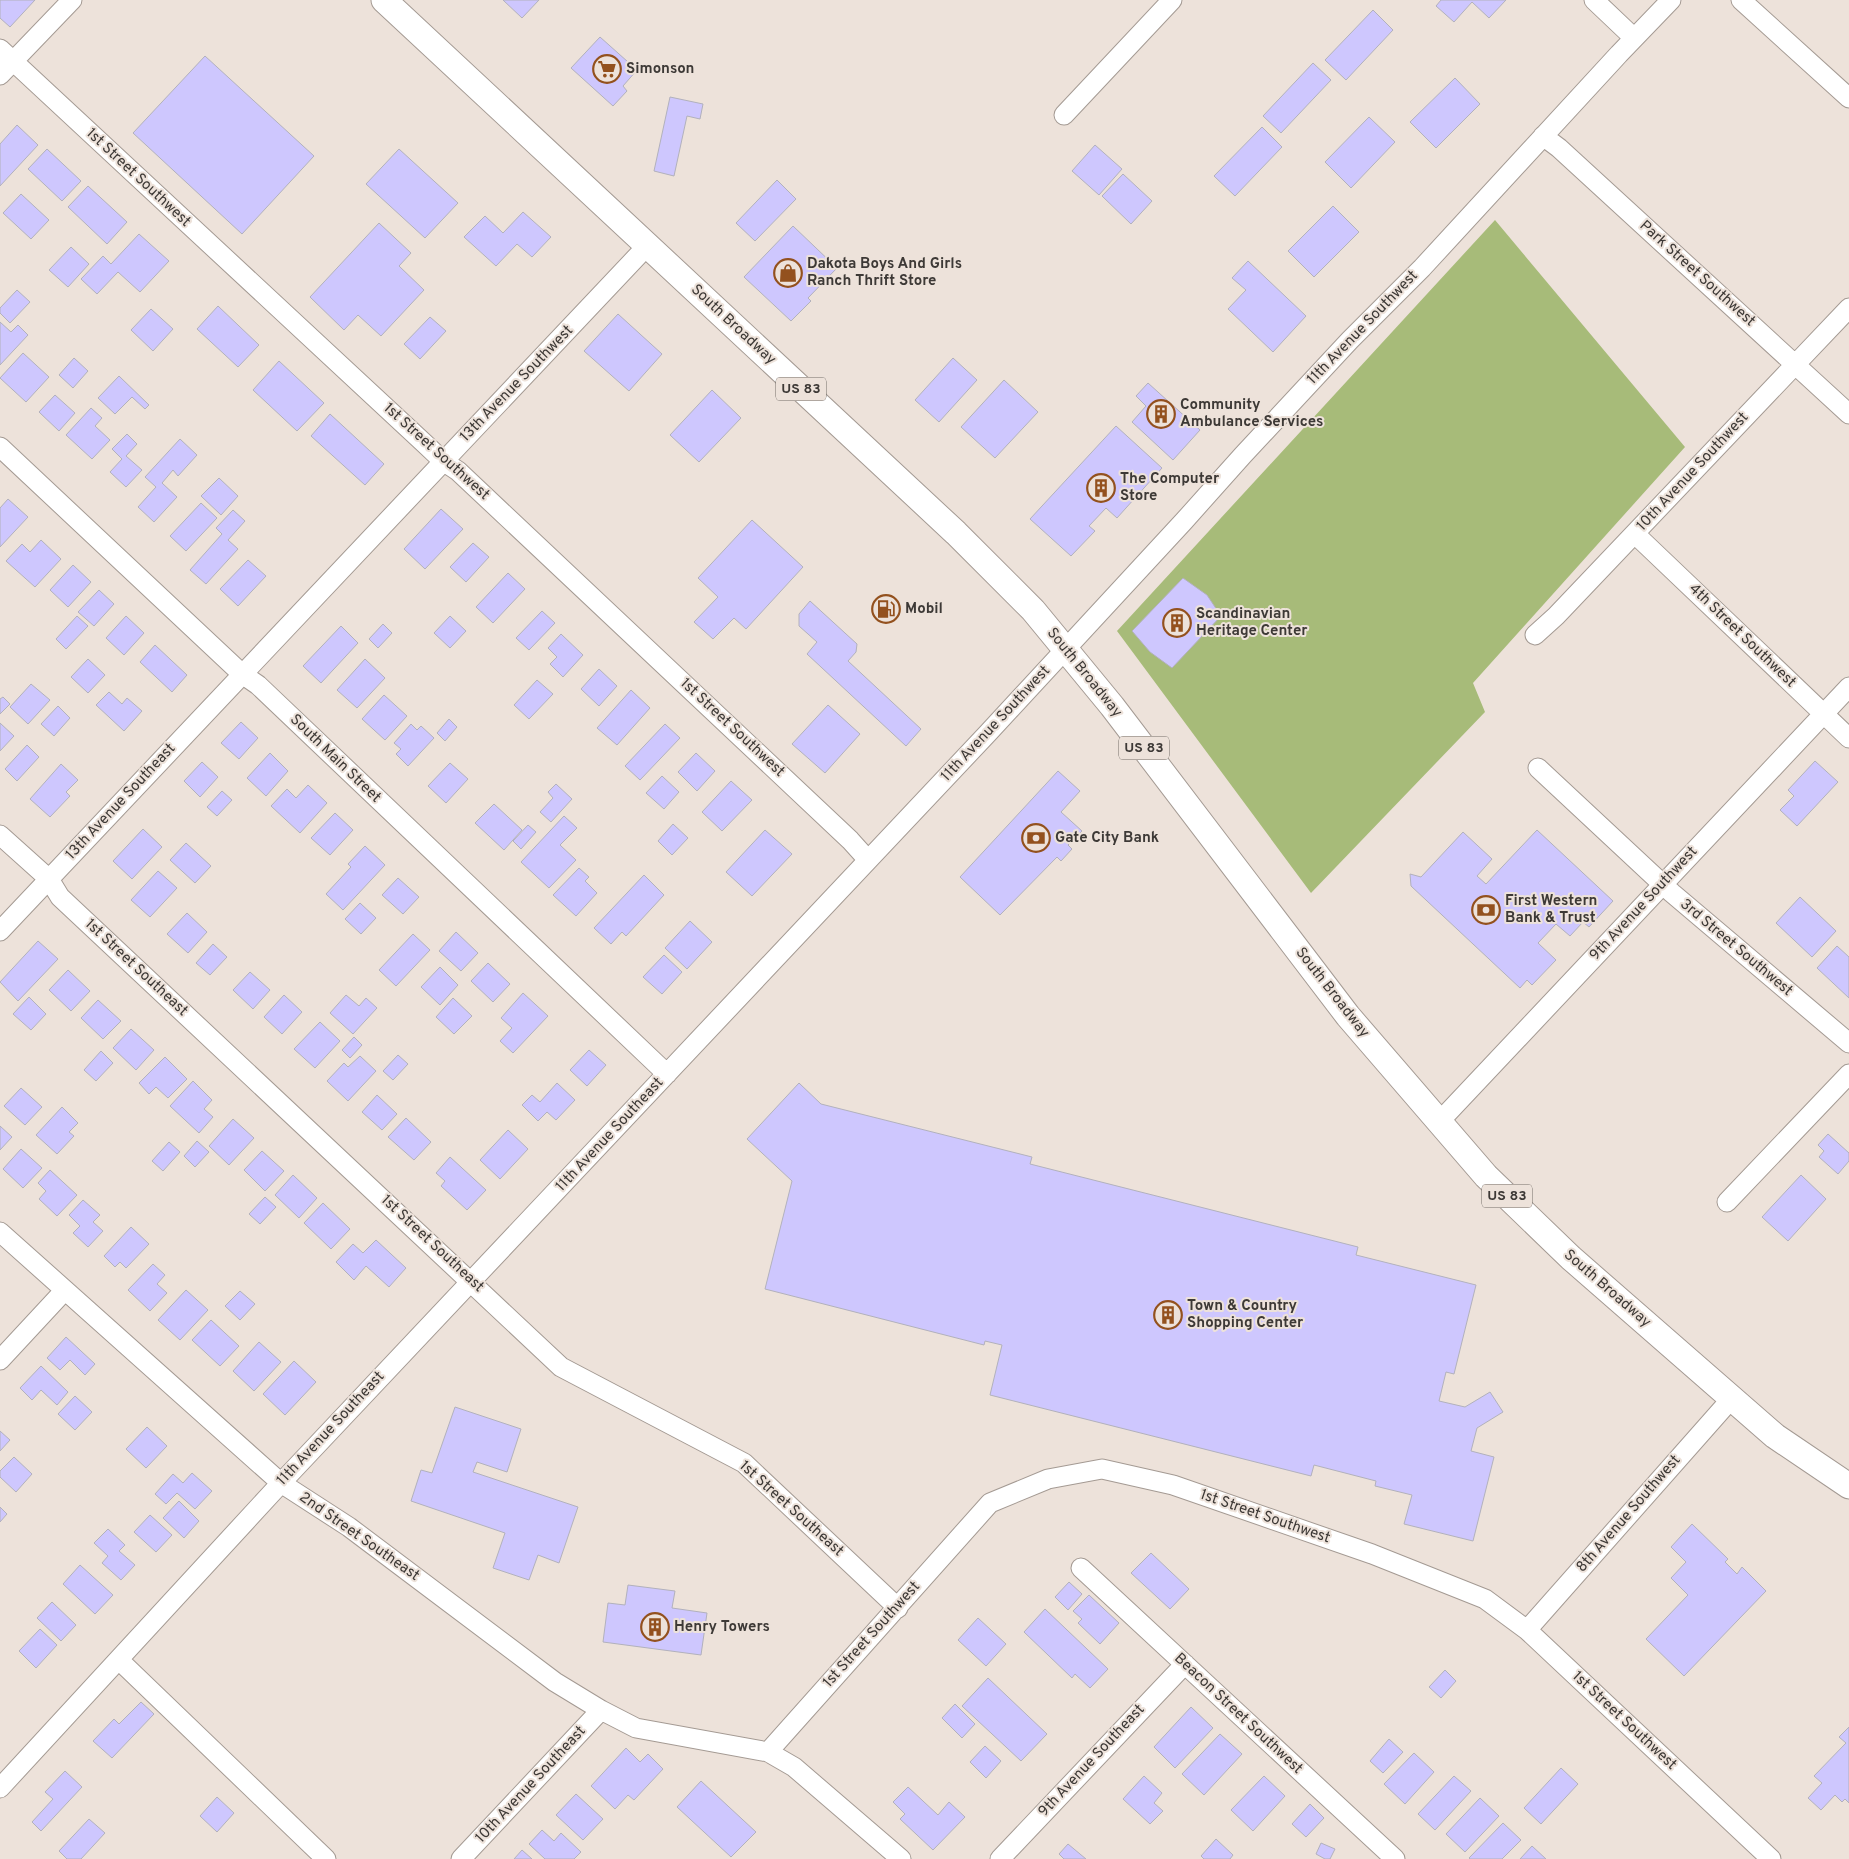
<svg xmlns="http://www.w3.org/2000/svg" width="1849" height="1859" viewBox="0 0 1849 1859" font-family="Overpass,sans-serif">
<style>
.green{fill:#a7bb79}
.building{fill:#cec7fe;stroke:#b2b1bc}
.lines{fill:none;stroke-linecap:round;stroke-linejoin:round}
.minor-casing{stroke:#a49a93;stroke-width:21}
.major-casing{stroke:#a49a93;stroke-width:27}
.minor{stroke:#fff;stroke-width:19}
.major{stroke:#fff;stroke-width:25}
.labels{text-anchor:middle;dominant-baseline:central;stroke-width:4;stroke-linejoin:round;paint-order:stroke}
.shield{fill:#ede2da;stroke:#726c67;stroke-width:1}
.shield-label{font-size:14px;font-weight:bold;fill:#3d3936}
.poi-label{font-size:15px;font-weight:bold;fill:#3d3936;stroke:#ede2da;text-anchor:start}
.street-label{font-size:15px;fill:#3d3936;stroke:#ede2da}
</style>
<rect width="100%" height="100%" fill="#ede2da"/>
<path class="green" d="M1495,220l190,227 -212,236 12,29 -174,181 -194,-262z"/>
<path class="building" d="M0,0h35l-25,27 -10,-9z
M503,0h36l-17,18z
M1441,0h65l-17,18 -17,-16 -18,20 -18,-16z
M1373,10l20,20 -47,50 -21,-20z
M600,37l37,33 -14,16 4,5 -14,15 -42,-38z
M205,56l109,100 -72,78 -109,-101z
M1313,63l18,17 -50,53 -18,-17z
M1455,78l25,26 -44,44 -26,-26z
M670,97l33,7 -3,15 -13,-3 -13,60 -20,-5z
M1369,117l26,25 -44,46 -26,-26z
M17,125l21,20 -38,41v-42z
M1262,127l20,20 -47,49 -21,-20z
M1095,145l27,24 -23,26 -27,-24z
M47,149l34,32 -19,20 -34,-32z
M399,149l59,54 -33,35 -59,-54z
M1123,174l29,27 -21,23 -29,-28z
M777,180l19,19 -41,42 -19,-18z
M88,186l39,36 -20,22 -39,-37z
M21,194l28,26 -18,19 -28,-26z
M1333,206l26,26 -45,45 -26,-26z
M523,212l28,25 -19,20 -15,-13 -21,22 -32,-29 21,-21 18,17z
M379,223l32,30 -12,13 25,24 -43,46 -23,-21 -14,15 -34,-33z
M793,226l44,42 -29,30 3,3 -20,20 -47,-44z
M139,234l30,27 -29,31 -22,-20 -21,22 -16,-15 22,-23 8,8z
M71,247l18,17 -21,23 -19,-17z
M1248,261l58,55 -33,36 -45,-43 18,-19 -14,-12z
M17,290l13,12 -20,21 -10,-10v-5z
M218,306l41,39 -21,22 -41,-38z
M151,309l22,20 -20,22 -22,-21z
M618,314l44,40 -33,37 -45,-40z
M430,317l16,14 -26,28 -16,-15z
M0,322l11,10 7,-7 10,10 -28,30z
M23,353l26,24 -23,25 -26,-24z
M74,358l14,13 -15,17 -14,-13z
M953,358l24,22 -38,42 -24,-22z
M279,361l45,42 -27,28 -44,-41z
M119,376l30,29 -4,4 -13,-12 -17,17 -17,-16z
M1004,380l34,32 -43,46 -34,-31z
M1148,383l52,47 -27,30 -41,-38 14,-16 -10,-10z
M712,390l29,28 -42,44 -29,-27z
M55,395l20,18 -16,18 -20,-19z
M91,408l11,10 -7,8 15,14 -18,19 -26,-24z
M330,414l54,50 -19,21 -54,-49z
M1116,426l46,42 -45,50 -11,-10 -17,18 6,5 -24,25 -41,-37z
M127,434l10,10 -11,12 16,14 -16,17 -16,-15 12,-13 -10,-10z
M180,439l17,16 -19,21 -5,-6 -11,13 15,14 -23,25 -16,-15 18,-20 -11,-10z
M219,478l19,18 -17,19 -20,-19z
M8,499l20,18 -28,30v-39z
M201,503l16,15 -31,33 -16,-15z
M441,509l22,20 -38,40 -21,-20z
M233,510l12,11 -17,19 10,9 -32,35 -16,-14 32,-36 -6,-6z
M752,520l51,47 -57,62 -12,-11 -21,21 -19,-17 24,-25 -20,-19z
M41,540l20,19 -26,28 -29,-26 16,-17 8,8z
M473,543l16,14 -23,25 -16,-15z
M248,560l18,16 -28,30 -18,-17z
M73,565l18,17 -23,25 -18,-17z
M508,573l17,16 -32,34 -17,-16z
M1183,578l24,17 14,21 -49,52 -22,-16 -18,-21z
M99,590l15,14 -20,22 -16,-14z
M810,601l47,43 -1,8 -8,9 73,68 -15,17 -99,-92 10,-12 -18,-16v-12z
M542,611l13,12 -26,27 -13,-12z
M77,616l11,10 -22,23 -10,-10z
M126,616l18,17 -20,22 -18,-17z
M450,616l16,15 -16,17 -16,-15z
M383,624l9,9 -14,15 -9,-9z
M341,626l17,17 -37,40 -18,-17z
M561,634l22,21 -20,22 -13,-13 7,-7 -9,-9z
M155,645l32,30 -15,17 -32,-30z
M88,659l17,16 -17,18 -17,-16z
M365,659l20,19 -28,30 -20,-18z
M599,669l18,17 -18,20 -18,-17z
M537,680l16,14 -24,25 -15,-14z
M31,684l19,16 -22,24 -18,-17z
M631,690l19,18 -33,37 -20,-17z
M109,692l13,12 5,-6 15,13 -18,20 -28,-26z
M384,695l23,21 -22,24 -23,-21z
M3,697l7,7 -10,10v-15z
M828,705l32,29 -35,39 -33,-29z
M58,706l12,12 -16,18 -13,-12z
M449,719l8,8 -12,14 -8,-8z
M241,722l17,16 -19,21 -18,-16z
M0,723l14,13 -14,15z
M411,724l6,6 4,-4 13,12 -26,28 -12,-12 5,-5 -7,-6z
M665,724l15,14 -40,42 -15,-14z
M27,745l12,12 -22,24 -12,-12z
M270,753l18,18 -22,25 -19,-18z
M696,753l19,18 -18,20 -19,-19z
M1815,761l23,21 -41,44 -17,-16 14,-14 -6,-6z
M202,762l16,15 -18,20 -16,-16z
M450,763l18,16 -22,24 -18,-17z
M61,764l17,16 -12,12 4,4 -20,21 -20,-18z
M1058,771l22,20 -19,21 21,19 -14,14 4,4 -11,12 -4,-4 -57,58 -40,-38z
M662,776l17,16 -15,17 -18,-16z
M731,781l21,19 -30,31 -20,-19z
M556,784l16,15 -21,23 -11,-10 13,-14 -5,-6z
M308,785l19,18 -27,30 -29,-27 16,-17 9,9z
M222,791l10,9 -15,16 -10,-9z
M494,804l28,26 -18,20 -29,-27z
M335,813l18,17 -23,25 -19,-17z
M564,816l13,12 -17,17 16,15 -27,28 -28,-26z
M673,824l15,14 -16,17 -14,-14z
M528,825l8,7 -15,17 -8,-8z
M143,829l19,18 -30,32 -19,-18z
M765,830l27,24 -40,42 -26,-24z
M1537,830l76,71 -24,26 -6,-5 -13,14 -14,-12 -18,19 18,17 -24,25 -5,-5 -7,8 -109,-102 -1,-12 11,3 42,-45 29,27 -15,17 9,8z
M186,843l25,23 -16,17 -25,-23z
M365,846l20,19 -42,45 -17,-16 25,-27 -3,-3z
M579,868l10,9 -4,4 12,12 -21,23 -23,-21z
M158,871l19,17 -27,29 -19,-17z
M644,875l20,20 -38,41 -4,-4 -11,12 -17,-16z
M398,878l21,19 -16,17 -21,-19z
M1800,897l36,34 -24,26 -36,-34z
M360,903l16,15 -15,16 -16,-15z
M187,913l20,19 -19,21 -21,-19z
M690,921l22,21 -25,27 -22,-21z
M456,932l22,21 -17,18 -22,-20z
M413,934l17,16 -34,36 -17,-16z
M38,941l20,18 -40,42 -18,-19z
M213,944l14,13 -17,18 -14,-12z
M1837,946l12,11v41l-32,-30z
M664,955l18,17 -20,22 -19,-17z
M488,963l22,21 -17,18 -22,-21z
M440,967l18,18 -18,20 -19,-18z
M68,970l22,21 -19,20 -22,-21z
M250,972l20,18 -17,19 -20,-19z
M523,993l25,23 -35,37 -13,-12 12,-13 -11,-10z
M284,995l18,17 -20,22 -18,-17z
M346,995l13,11 7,-8 11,10 -24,26 -23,-21z
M29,997l17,17 -15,16 -18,-16z
M453,998l19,18 -18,18 -18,-17z
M98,1000l23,21 -18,18 -22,-21z
M320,1022l20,19 -25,27 -21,-19z
M131,1029l23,21 -18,20 -23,-22z
M354,1037l8,8 -12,13 -8,-8z
M589,1050l17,15 -19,21 -17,-16z
M101,1051l12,12 -17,18 -12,-11z
M398,1055l10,9 -15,16 -10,-9z
M360,1056l16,15 -28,30 -21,-20 17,-18 4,4z
M165,1057l22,22 -19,19 -12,-11 -7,7 -10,-11z
M193,1081l19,19 -8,9 9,8 -14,16 -29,-27z
M557,1083l18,17 -19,20 -9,-8 -9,9 -16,-16 10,-10 8,7z
M799,1083l22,21 211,53 -2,7 328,83 -2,8 120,30 -22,89 -8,-2 -7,29 26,6 25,-15 13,20 -26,16 -6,23 23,6 -21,84 -69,-17 8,-29 -37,-9 1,-5 -62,-16 -3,11 -321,-81 12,-50 -17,-4 -1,4 -219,-56 27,-108 -45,-42z
M21,1088l21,19 -17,18 -21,-19z
M377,1095l20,19 -15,16 -20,-18z
M62,1107l16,16 -9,9 5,4 -17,18 -21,-19z
M406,1118l25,24 -17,18 -26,-23z
M233,1119l21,19 -25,27 -20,-19z
M0,1126l12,11 -12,13z
M508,1130l20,19 -28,30 -20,-19z
M1828,1134l21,19v8l-11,13 -19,-17 5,-6 -6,-6z
M197,1141l12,11 -14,15 -11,-11z
M169,1142l11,10 -17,19 -11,-10z
M21,1149l21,19 -19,20 -20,-19z
M262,1151l22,20 -19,20 -21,-21z
M450,1157l36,33 -19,20 -26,-24 4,-5 -9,-8z
M50,1170l27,25 -20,21 -18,-17 7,-8 -8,-8z
M293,1175l24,23 -18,20 -24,-23z
M1801,1175l25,24 -38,42 -26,-24z
M265,1197l11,10 -16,17 -11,-10z
M83,1200l17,15 -7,7 10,9 -15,16 -15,-14 7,-7 -11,-11z
M323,1203l27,26 -19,20 -27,-26z
M131,1227l18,17 -23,24 -6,-6 -5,5 -11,-11z
M376,1240l30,28 -17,19 -23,-21 -12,14 -18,-18 17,-18 10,9z
M153,1264l12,11 -8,9 10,9 -17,18 -22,-21z
M186,1290l22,20 -28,30 -22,-20z
M240,1291l15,13 -15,16 -15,-14z
M211,1320l28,26 -19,20 -28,-26z
M66,1337l29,27 -10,11 -15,-15 -10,10 -13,-12z
M259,1342l22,20 -27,29 -21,-20z
M294,1361l22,21 -31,33 -22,-21z
M41,1366l27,26 -11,13 -16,-15 -9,10 -12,-12z
M75,1396l17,16 -17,18 -17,-16z
M455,1407l66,22 -14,43 -30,-10 -4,10 105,35 -19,56 -21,-8 -9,25 -36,-12 12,-35 -94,-32 10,-31 11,3z
M147,1427l20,19 -21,22 -20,-19z
M0,1431l10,9 -10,11z
M14,1457l18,17 -16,18 -16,-15v-6z
M192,1473l20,18 -17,18 -18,-16 -11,11 -11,-10 18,-20 10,9z
M179,1501l20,20 -15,17 -21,-20z
M0,1507l7,7 -7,8z
M150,1515l22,20 -16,17 -22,-20z
M1692,1524l36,35 -3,3 12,12 5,-7 24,24 -82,85 -38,-37 42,-44 -17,-17 15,-16 -15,-15z
M108,1529l17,16 -6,6 16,14 -14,15 -19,-17 6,-7 -14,-13z
M1151,1553l38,36 -19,20 -39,-36z
M80,1565l33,30 -18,19 -32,-30z
M1069,1582l13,12 -14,16 -13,-13z
M628,1585l47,6 -3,17 35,5 -6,42 -98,-13 5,-39 17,2z
M1089,1595l30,28 -19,21 -22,-21 4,-4 -9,-8z
M52,1602l24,23 -15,16 -24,-23z
M1045,1609l63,60 -18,19 -15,-14 -3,4 -48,-46z
M978,1618l28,26 -20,22 -28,-26z
M40,1629l17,16 -21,23 -17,-17z
M1445,1670l11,11 -15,17 -12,-11z
M988,1678l59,56 -26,27 -59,-55z
M141,1702l13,12 -42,44 -19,-17 21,-22 5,5z
M955,1704l20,20 -13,14 -20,-20z
M1191,1707l22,21 -38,40 -21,-21z
M1849,1727v76l-4,-4 -3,3 -7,-7 -14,15 -13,-12 14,-15 -8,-7 32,-33 -7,-6z
M1220,1734l22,20 -38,41 -22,-21z
M1389,1739l14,13 -20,21 -13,-12z
M985,1746l16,15 -15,17 -16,-16z
M626,1748l14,14 8,-8 15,15 -29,31 -6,-5 -13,14 -24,-23z
M1414,1753l20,19 -29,32 -21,-20z
M1561,1768l17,16 -37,40 -17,-16z
M65,1771l17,16 -41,44 -9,-9 21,-23 -8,-7z
M1144,1776l18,17 -8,10 9,8 -13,13 -27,-25z
M1264,1776l21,20 -32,35 -22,-21z
M1454,1776l17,15 -36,39 -17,-16z
M701,1781l55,51 -25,25 -54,-50z
M908,1787l30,28 11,-13 16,15 -32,33 -33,-31 5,-5 -12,-12z
M576,1794l27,25 -20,21 -27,-25z
M217,1797l17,16 -17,19 -17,-16z
M1480,1798l19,18 -34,36 -19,-18z
M1310,1804l14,14 -18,19 -14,-13z
M89,1819l16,14 -24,26h-14l-8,-8z
M1503,1823l18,17 -19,19h-32l-1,-1z
M542,1830l12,11 7,-8 20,19 -7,7h-29l-16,-15z
M1216,1839l17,16 -3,4h-26l-3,-3z
M1321,1843l14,6 -5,10h-5l-9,-5z
M1068,1844l18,15h-22l-5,-5z
M1532,1846l14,13h-26z
M522,1850l10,9h-18z"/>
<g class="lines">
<defs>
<path id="minor" d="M1594,0l40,38
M1741,0l108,98
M0,49l424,394 19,18 15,10 392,369 18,20
M0,75l72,-75
M1064,115l108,-115
M1543,136l16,12 290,266
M0,447l242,227 16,11 409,389
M1635,534l214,204
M1535,635l21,-19 293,-308
M1538,768l134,125 177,150
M0,835l49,44 11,18 501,470 183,96 154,145
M0,931l647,-685
M1439,1122l410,-435
M1727,1202l122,-128
M0,1232l281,251 68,44 206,155 46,28 35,18 132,24 26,15 107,92
M0,1360l65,-70
M1081,1568l314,291
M1527,1630l205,-232
M119,1660l207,199
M768,1752l222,-249 58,-24 54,-10 71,16 199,69 113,45 42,31 244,229
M0,1788l281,-305 707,-750 196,-212 59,-66 107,-115 72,-72 197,-214 52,-54
M461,1859l140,-149
M1000,1859l185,-195"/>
<path id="major" d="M384,0l572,533 77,77 79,96 236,310 138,160 85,82 204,178 74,50"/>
</defs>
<use href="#minor" class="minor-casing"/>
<use href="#major" class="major-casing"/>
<use href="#minor" class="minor"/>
<use href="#major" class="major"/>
</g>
<defs>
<symbol id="supermarket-ring" viewBox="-11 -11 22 22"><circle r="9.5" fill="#ede2da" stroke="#93511e" stroke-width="1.5"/><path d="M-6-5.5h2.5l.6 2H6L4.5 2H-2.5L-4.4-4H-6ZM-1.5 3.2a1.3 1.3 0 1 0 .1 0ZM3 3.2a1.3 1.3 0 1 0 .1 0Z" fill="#93511e"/></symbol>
<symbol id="shop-ring" viewBox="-11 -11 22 22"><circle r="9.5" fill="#ede2da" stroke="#93511e" stroke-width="1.5"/><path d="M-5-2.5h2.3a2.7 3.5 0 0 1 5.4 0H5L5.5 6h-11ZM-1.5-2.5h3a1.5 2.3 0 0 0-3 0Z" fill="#93511e"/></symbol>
<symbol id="building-ring" viewBox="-11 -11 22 22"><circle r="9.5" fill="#ede2da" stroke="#93511e" stroke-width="1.5"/><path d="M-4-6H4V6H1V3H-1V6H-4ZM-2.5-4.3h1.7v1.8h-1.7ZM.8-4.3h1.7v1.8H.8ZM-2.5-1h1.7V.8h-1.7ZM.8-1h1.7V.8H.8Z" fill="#93511e"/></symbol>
<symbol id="fuel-ring" viewBox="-11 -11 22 22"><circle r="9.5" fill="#ede2da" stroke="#93511e" stroke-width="1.5"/><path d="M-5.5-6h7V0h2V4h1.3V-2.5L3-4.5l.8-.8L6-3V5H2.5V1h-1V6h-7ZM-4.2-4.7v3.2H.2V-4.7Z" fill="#93511e"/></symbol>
<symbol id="bank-ring" viewBox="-11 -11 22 22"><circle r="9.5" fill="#ede2da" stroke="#93511e" stroke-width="1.5"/><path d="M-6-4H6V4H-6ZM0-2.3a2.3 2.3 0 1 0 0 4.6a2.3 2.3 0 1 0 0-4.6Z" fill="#93511e"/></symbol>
</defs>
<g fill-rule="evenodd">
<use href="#supermarket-ring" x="591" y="53" width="32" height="32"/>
<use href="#shop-ring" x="772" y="257" width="32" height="32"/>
<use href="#building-ring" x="1145" y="398" width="32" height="32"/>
<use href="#building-ring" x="1085" y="472" width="32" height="32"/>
<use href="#fuel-ring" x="870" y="593" width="32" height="32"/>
<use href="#building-ring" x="1161" y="607" width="32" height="32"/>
<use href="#bank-ring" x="1020" y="822" width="32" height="32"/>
<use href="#bank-ring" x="1470" y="894" width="32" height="32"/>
<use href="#building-ring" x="1152" y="1299" width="32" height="32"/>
<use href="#building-ring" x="639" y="1611" width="32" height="32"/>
</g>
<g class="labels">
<g class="shield">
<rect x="776" y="377.5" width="50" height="23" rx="4"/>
<rect x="1119" y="736.5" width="50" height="23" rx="4"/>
<rect x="1482" y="1184.5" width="50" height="23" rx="4"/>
</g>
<g class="shield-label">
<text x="801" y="389">US 83</text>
<text x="1144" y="748">US 83</text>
<text x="1507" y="1196">US 83</text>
</g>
<g class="poi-label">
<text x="626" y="69">Simonson</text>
<text x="807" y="264">Dakota Boys And Girls<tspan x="807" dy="17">Ranch Thrift Store</tspan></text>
<text x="1180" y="405">Community<tspan x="1180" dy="17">Ambulance Services</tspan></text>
<text x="1120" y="479">The Computer<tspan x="1120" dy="17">Store</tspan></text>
<text x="905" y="609">Mobil</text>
<text x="1196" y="614">Scandinavian<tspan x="1196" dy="17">Heritage Center</tspan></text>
<text x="1055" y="838">Gate City Bank</text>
<text x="1505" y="901">First Western<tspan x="1505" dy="17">Bank &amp; Trust</tspan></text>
<text x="1187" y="1306">Town &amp; Country<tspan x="1187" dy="17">Shopping Center</tspan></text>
<text x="674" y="1627">Henry Towers</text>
</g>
<g class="street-label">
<text transform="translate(138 178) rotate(43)">1st Street Southwest</text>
<text transform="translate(1697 274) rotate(42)">Park Street Southwest</text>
<text transform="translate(733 325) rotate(43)">South Broadway</text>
<text transform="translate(1363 328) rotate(-46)">11th Avenue Southwest</text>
<text transform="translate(517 384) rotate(-46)">13th Avenue Southwest</text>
<text transform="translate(436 452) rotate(42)">1st Street Southwest</text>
<text transform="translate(1693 472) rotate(-47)">10th Avenue Southwest</text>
<text transform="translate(1742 636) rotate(44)">4th Street Southwest</text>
<text transform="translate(1084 673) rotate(51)">South Broadway</text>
<text transform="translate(996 724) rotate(-47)">11th Avenue Southwest</text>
<text transform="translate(732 728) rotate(43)">1st Street Southwest</text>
<text transform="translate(335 759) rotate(44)">South Main Street</text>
<text transform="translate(121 802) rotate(-47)">13th Avenue Southeast</text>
<text transform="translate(1644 904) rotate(-47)">9th Avenue Southwest</text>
<text transform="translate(1736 948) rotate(40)">3rd Street Southwest</text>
<text transform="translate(136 968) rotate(43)">1st Street Southeast</text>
<text transform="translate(1332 993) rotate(52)">South Broadway</text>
<text transform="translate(610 1135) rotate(-47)">11th Avenue Southeast</text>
<text transform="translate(432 1244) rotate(43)">1st Street Southeast</text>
<text transform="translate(1607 1289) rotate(41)">South Broadway</text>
<text transform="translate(331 1429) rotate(-47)">11th Avenue Southeast</text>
<text transform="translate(791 1509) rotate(42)">1st Street Southeast</text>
<text transform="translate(1629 1514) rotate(-49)">8th Avenue Southwest</text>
<text transform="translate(1265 1517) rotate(19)">1st Street Southwest</text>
<text transform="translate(359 1537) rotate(35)">2nd Street Southeast</text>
<text transform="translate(872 1635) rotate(-48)">1st Street Southwest</text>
<text transform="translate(1238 1714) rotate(43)">Beacon Street Southwest</text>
<text transform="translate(1624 1721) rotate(43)">1st Street Southwest</text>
<text transform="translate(1092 1761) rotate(-47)">9th Avenue Southeast</text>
<text transform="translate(531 1785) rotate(-47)">10th Avenue Southeast</text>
</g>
</g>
</svg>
